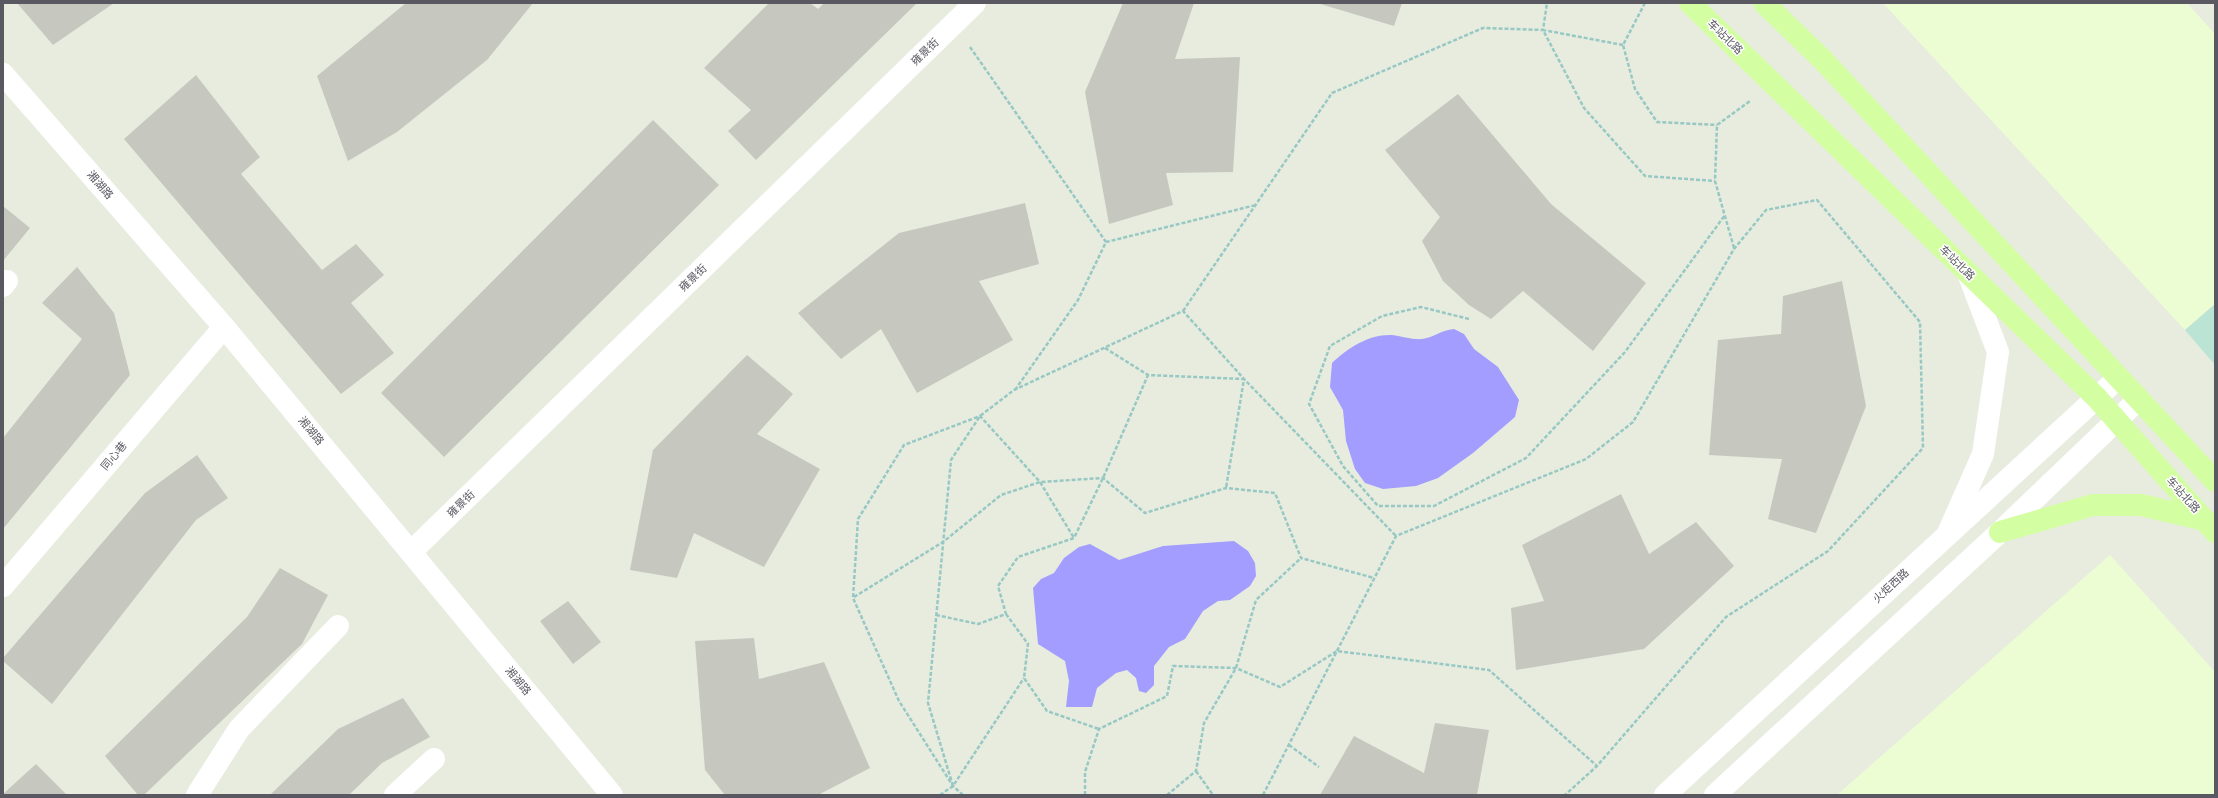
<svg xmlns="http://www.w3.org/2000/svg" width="2218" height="798" viewBox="0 0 2218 798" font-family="'Work Sans','Noto Sans SC',sans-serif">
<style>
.commercial{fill:#edfdd3}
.green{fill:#bbe4d4}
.water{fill:#a29dfe}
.building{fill:#c6c8bf}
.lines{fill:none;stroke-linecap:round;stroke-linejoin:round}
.path{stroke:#98c8c4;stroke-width:2.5;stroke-dasharray:4 2;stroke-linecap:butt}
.minor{stroke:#fff;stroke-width:22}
.tertiary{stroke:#fff;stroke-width:22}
.secondary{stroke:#fff;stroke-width:22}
.primary{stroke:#d4fea2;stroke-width:22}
.labels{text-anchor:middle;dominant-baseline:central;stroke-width:3;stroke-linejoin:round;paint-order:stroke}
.street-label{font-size:11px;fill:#5a5861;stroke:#fff}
</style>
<rect width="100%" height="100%" fill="#e7ecdf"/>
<path class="commercial" d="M1883,3h304l28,31v270l-30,26z
M2110,555l105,117v123h-378z"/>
<path class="green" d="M2215,304v61l-30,-35z"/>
<path class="water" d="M1454,329l10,5 10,15 24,18 21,33 -4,17 -42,36 -35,25 -22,8 -33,3 -18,-6 -10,-14 -9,-28 -3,-31 -13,-23 2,-24c16,-15 37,-29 60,-28 9,1 21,5 30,4 10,-1 20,-9 32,-10z
M1234,541l14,10 7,12 1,13 -6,10 -20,14 -12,1 -15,10 -18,28 -16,8 -15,19v19l-8,8 -7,-2 -3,-13 -9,-8 -11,3 -19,15 -5,19h-26l3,-26 -4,-20 -27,-17 -5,-56 8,-9 13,-6 10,-15 15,-11 11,-3 29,16 44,-14z"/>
<path class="building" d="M17,3h97l-61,42z
M406,3h127l-46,57 -90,72 -49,29 -31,-85z
M769,3h41l8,6 6,-6h93l-161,157 -28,-29 23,-21 -47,-42z
M1123,3h71l-19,56 65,-2 -7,115 -67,1 7,32 -64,19 -24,-132z
M1317,3h85l-8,23z
M196,75l64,82 -19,17 81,96 34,-26 28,31 -33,28 43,50 -53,41 -217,-255z
M1458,94l93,110 95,79 -53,68 -70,-60 -32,28 -22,-14 -26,-24 -21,-40 18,-24 -55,-67z
M653,120l66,65 -275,272 -63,-64z
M1025,203l14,61 -60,17 34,59 -96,53 -36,-64 -40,30 -43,-46 101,-80z
M3,206l27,22 -27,33z
M77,267l37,46 16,62 -127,154v-91l79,-99 -40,-36z
M1842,281l24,125 -50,127 -48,-14 14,-60 -73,-4 9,-115 63,-6 2,-38z
M747,355l46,39 -36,40 63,35 -56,98 -70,-34 -17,45 -47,-8 23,-120z
M197,455l31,43 -32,22 -144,184 -49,-43v-3l142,-165z
M1621,494l28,60 47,-32 38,44 -90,83 -128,21 -5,-62 33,-7 -22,-56z
M280,568l48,27 -26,49 -158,151h-6l-33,-39 142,-139z
M568,601l33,41 -28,22 -33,-43z
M754,638l5,41 65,-17 46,106 -52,27h-93l-20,-25 -10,-129z
M403,698l27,39 -48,26 -33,32h-79l68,-66z
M1435,723l54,7 -12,65h-157l34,-59 70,37z
M36,764l31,31h-64v-1z"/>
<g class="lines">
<path class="path" d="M1645,3l-22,42 12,44 22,33 60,3
M1623,45l-80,-15 41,78 61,68 70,5
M970,47l136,195
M1734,248l-19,-67 2,-56 33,-24
M1183,311l149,-218 151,-65 60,2 4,-27
M1469,319l-48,-12 -39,9 -52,30 -21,58 34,62 35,40h56l92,-48 99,-106 100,-137
M1105,348l43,27 96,4 -18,109
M1015,390l63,-90 28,-58 150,-37
M854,597l89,-55 58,-47 39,-13 63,-4 42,35 81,-25 49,5 26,65 73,20
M1006,614l22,30 -4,34 23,33 52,18
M936,615l42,9 28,-10 -8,-28 20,-29 56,-19 29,-60 45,-103
M1289,745l30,22
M1196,771l17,24
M953,786l-25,-83 23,-243 29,-44 34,-26 169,-79 61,68 152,157
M940,795l13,-9 71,-108
M963,795l-10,-9 -54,-85 -46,-103 5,-79 46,-74 76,-29 60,66 34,56
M1085,795v-23l14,-43 68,-33 6,-30 63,2 44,19 57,-36 152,19 108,96
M1167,795l29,-24 8,-48 32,-55 20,-68 45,-42
M1263,795l133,-259 190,-77 47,-37 101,-173 32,-39 51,-10 103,122 3,126 -95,103 -102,66 -129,149 -32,29"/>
<path class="minor" d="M3,286l4,-5
M411,552l564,-549
M3,586l221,-259
M197,795l42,-66 99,-103
M395,795l39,-36"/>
<path class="tertiary" d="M3,74l221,253 388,468
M1665,795l452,-416
M1715,795l285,-263 138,-132"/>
<path class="secondary" d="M1948,533l35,-79 15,-102 -30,-79"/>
<path class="primary" d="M1690,3l406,394 119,135
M1764,3l58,56 393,422
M2000,532l93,-27h48l64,15"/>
</g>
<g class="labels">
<g class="street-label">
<text transform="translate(1725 37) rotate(44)">车站北路</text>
<text transform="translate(925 52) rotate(-44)">雍景街</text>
<text transform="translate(100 185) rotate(49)">湘湖路</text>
<text transform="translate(1957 263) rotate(44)">车站北路</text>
<text transform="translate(693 278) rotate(-44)">雍景街</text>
<text transform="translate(311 431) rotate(50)">湘湖路</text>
<text transform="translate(114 456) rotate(-50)">同心巷</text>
<text transform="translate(2183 495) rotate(48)">车站北路</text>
<text transform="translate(461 504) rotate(-44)">雍景街</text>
<text transform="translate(1891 586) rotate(-43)">火炬西路</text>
<text transform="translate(518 681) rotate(50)">湘湖路</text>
</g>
</g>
<rect width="2218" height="798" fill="none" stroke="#5a5861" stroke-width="8"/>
</svg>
